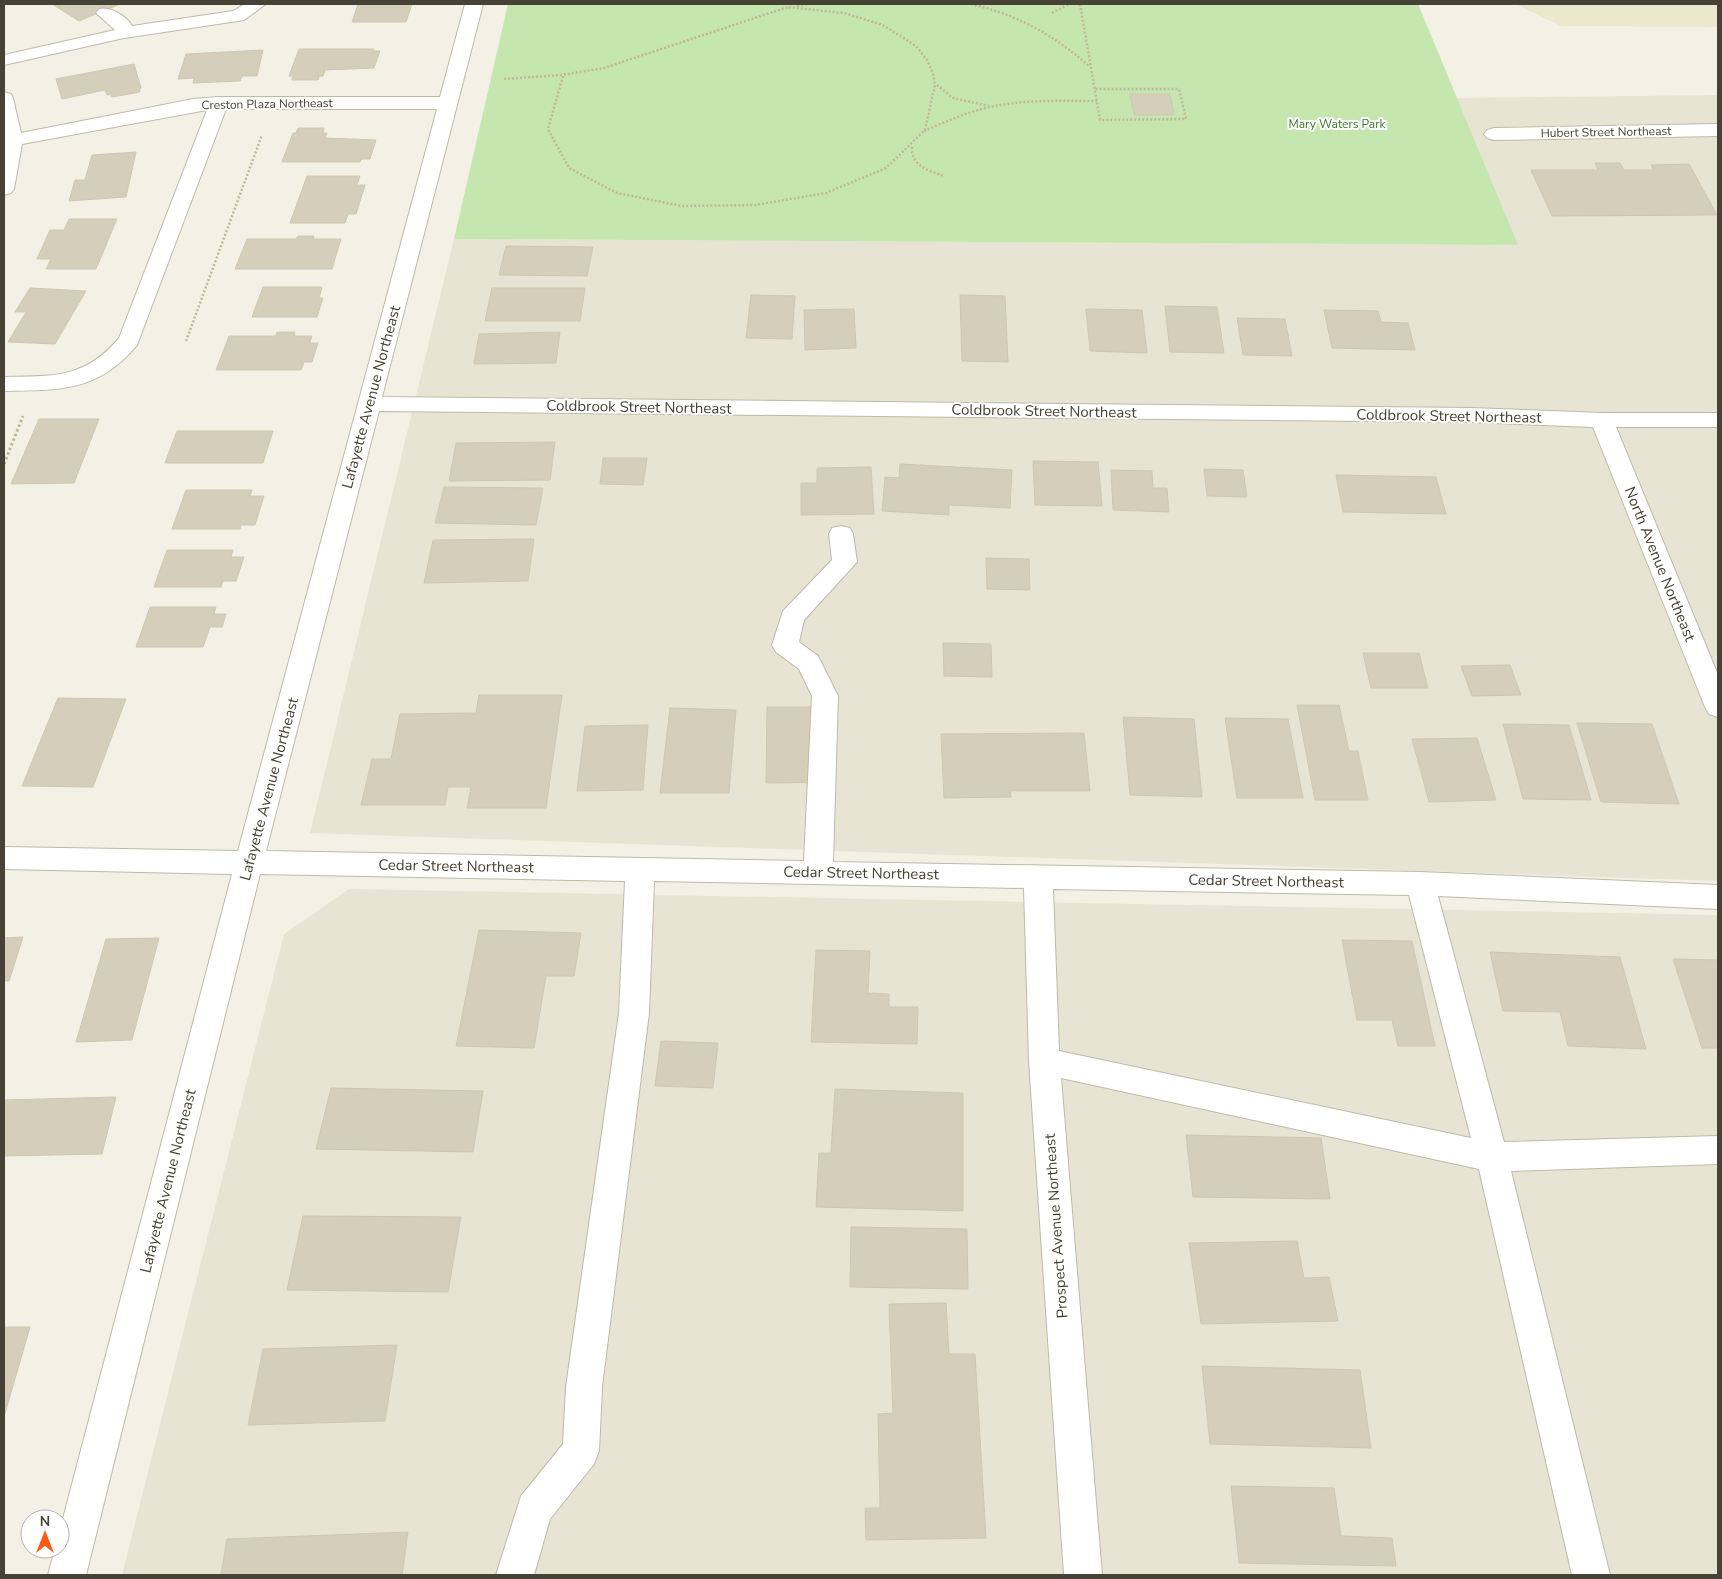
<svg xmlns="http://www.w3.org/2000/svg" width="1722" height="1579" viewBox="0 0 1722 1579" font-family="'Nunito Sans',sans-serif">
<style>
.residential{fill:#e7e4d4}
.education{fill:#ece8d0}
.green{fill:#c5e7af}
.building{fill:#d5cebb;stroke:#cfc8af}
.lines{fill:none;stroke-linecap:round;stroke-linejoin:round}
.minor-casing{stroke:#bebaa9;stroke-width:2}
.path-far1{stroke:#c0b89a;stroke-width:2.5;stroke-dasharray:2 2;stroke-linecap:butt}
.path{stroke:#c0b89a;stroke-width:3;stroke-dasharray:2.5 2.5;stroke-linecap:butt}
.minor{fill:#fff;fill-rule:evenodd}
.labels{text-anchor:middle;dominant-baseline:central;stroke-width:4;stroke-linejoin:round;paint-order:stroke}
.far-street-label{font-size:12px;fill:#464235;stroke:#fff}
.far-park-label{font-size:12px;fill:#3b7729;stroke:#fff}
.street-label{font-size:15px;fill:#464235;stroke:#fff}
</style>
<rect width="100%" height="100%" fill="#f3f1e6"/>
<path class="residential" d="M1718,95v786l-1408,-48 144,-594 1063,6 -60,-147z
M349,889l1369,26v660h-1596l162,-641z"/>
<path class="education" d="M1515,4h203v23l-157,-1z"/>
<path class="green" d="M508,4h910l100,241 -1064,-6z"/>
<path class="building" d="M52,4h68l-41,17z
M358,4h54l-6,18h-54z
M299,49h75l-1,2h7l-6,17 -49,2 -2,6h-4l-1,4h-26l1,-4h-4z
M263,50l-6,26h-15l-2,5 -47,2 1,-5 -16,1 8,-25z
M134,64l7,24 -2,1 1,3 -28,5 -1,-3 -4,1 -2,-5 -43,9 -6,-20z
M1130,94h40l4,21h-40z
M298,128h26l-1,5h4l-2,5 51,2 -6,19h-9l-1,3h-78l11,-29h3z
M136,152l-10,45 -57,4 6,-21h10l7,-25z
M1595,163h25l4,7h30l-3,-5 38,-1 28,51 -165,1 -21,-46h67z
M307,176h53l-3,9h8l-9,29h-8l-3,9h-55z
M69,219h48l-21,50h-50l5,-10h-14l13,-29h14z
M298,236h16l-1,3h28l-9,30h-97l12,-30h49z
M506,246l87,1 -6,29 -88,-1z
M263,287h59l-3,11h4l-6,19h-65z
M30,288l56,3 -31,53 -47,-2 18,-30h-11z
M492,288h93l-5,33h-95z
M751,295l44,1 -3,43 -46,-1z
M960,295l45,1 3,66 -46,-1z
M1165,306l52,1 7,46 -54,-1z
M854,309l2,39 -51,2 -1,-40z
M1086,309l56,1 5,43 -57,-2z
M1324,310l54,1 3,11 27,1 7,27 -83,-2z
M1237,318l48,1 7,37 -49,-1z
M277,332h18l-1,4h18l-2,7h8l-6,19h-8l-3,8h-85l13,-34h47z
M560,332l-4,31 -82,1 5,-30z
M39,419h60l-25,64 -63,1z
M177,431h96l-10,32h-98z
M555,442l-5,38 -101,1 7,-38z
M603,458h44l-4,27 -43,-1z
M1033,461l65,1 4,44 -67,-1z
M900,464l112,6 -2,38 -61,-3v10l-67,-4 3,-34 14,1z
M871,467l3,47 -73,1v-32h16v-15z
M1204,469l39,1 4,27 -40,-1z
M1111,470l41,1 1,17h14l2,24 -56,-2z
M1336,475l100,2 10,37 -103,-2z
M444,487l99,1 -7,37 -101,-2z
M186,490h66l-2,6h14l-9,29h-14l-1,4h-68z
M534,539l-6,42 -104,2 9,-43z
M167,550h66l-2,7h13l-8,24h-13l-2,6h-67z
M986,558l43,1 1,31 -43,-1z
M150,607h66l-2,7h12l-4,13h-12l-7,20h-67z
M943,643l48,1 1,33 -48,-1z
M1363,653h56l9,35h-57z
M1510,665l11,30 -49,1 -11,-30z
M479,695h83l-16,113h-79l4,-21h-23l-3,18h-84l11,-46h19l9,-45 76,-1z
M58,698l68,1 -33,88 -71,-1z
M1297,705h42l10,46h9l10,49h-53z
M767,707h46l20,75 -67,1z
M670,708l66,2 -7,83h-69z
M1123,717l71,2 8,78 -72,-2z
M1225,718l63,1 15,79h-66z
M1577,723l75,1 27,80 -78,-2z
M1503,724l66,1 22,75 -68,-1z
M648,725l-5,65 -66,1 8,-65z
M1084,733l6,58h-80l1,6 -67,1 -3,-64z
M1477,738l19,62 -67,2 -17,-63z
M479,930l102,3 -7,43h-28l-12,72 -78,-2z
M23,937l-14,44h-5v-43z
M159,938l-27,102 -56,2 30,-103z
M1342,940l70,1 23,105h-37l-6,-26h-35z
M816,950l54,1 -2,42 21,1v13h29l-1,37 -106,-2z
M1490,952l130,5 26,92 -78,-3 -8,-34 -57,-1z
M1673,959l45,1v88h-16z
M661,1041l57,2 -5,45 -58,-2z
M331,1088l152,3 -10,61 -157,-3z
M835,1089l128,4v118l-147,-4 3,-54h12z
M116,1097l-14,57 -98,2v-56z
M1186,1135l135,3 9,61 -137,-2z
M303,1216l158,1 -13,75 -161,-2z
M851,1227l116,2 1,60 -118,-2z
M1297,1241l7,37 25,-1 9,44 -137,3 -12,-81z
M946,1303l3,51h26l11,184 -120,2 -1,-32h15l-2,-94 15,-1 -4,-109z
M4,1327h26l-26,90z
M397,1345l-12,76 -137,4 15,-76z
M1202,1366l158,4 11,78 -161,-4z
M1231,1486l103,2 7,48 51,2 4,28 -157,-3z
M408,1532l-6,43h-181l6,-36z"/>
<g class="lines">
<defs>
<path id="minor" d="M245,4h21l-22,16 -6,1 -114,17 -120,27v-10l111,-25 -19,-17 3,-4c11,-3 28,7 33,17l101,-15z
M465,4h18l-101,393 1088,11 132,5h116v14h-102l102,248v42l-9,-3 -4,-7 -112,-280 -123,-5 -1091,-11 -113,440 538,10 8,-165 -13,-27 -23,-17 -4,-7 11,-34 49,-51 -3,-26 3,-6 9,-2 9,2 3,6 4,28 -53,58 -5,22 19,14 20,40 -5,166 587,10 298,13v24l-280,-13 66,246 214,-6v28l-207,7 99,404h-38l-93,-406 -418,-91 41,497h-38l-35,-514 -5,-173 -370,-7 -5,132 -47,374 -3,64 -5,13 -44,55 -16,56h-38l25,-79 42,-52 3,-57 53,-374 6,-132 -365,-7 -174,701h-38l7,-26h5v-19l172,-656 -228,-5v-22l234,4 199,-742h-211l-89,236c-39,47 -77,45 -133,46v-14c49,-1 81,2 115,-39l88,-228 -185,34 -8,45 -3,4 -7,2v-103l7,2 2,4 8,35 172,-34 26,-2h221zM1053,889l356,6 62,243 -412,-87z
M1718,124v12l-224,4 -7,-2 -3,-4 3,-4 7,-2z"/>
</defs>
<use href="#minor" class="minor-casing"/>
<path class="path-far1" d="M971,4c47,11 83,31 119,63
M1080,4l20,116 86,-1 -7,-30h-84
M797,6l11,-2
M1052,13l17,-9
M563,76l-15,53 21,39 48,25 65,13 73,-1 71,-12 60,-25 39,-38 10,-45 -2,-12 -6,-13 -11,-14 -33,-21 -39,-12 -57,-6
M504,79l57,-4 43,-7 184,-61
M937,85l16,13 36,8
M924,131c19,-8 38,-17 58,-22 37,-10 76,-8 115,-8
M912,147c-1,19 17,24 32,29
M186,341l76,-206"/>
<path class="path" d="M4,464l19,-48"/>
<use href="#minor" class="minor"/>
</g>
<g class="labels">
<g class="far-street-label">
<text transform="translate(267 104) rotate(-1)">Creston Plaza Northeast</text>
<text transform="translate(1606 132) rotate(-1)">Hubert Street Northeast</text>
</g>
<g class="far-park-label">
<text x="1337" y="124">Mary Waters Park</text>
</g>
<g class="street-label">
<text transform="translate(371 397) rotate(-75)">Lafayette Avenue Northeast</text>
<text transform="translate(639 407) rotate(1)">Coldbrook Street Northeast</text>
<text transform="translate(1044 411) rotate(1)">Coldbrook Street Northeast</text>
<text transform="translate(1449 416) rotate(1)">Coldbrook Street Northeast</text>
<text transform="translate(1660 564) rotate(68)">North Avenue Northeast</text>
<text transform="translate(269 789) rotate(-75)">Lafayette Avenue Northeast</text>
<text transform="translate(456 866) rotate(1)">Cedar Street Northeast</text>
<text transform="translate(861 873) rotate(1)">Cedar Street Northeast</text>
<text transform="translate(1266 881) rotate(1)">Cedar Street Northeast</text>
<text transform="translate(168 1181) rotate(-76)">Lafayette Avenue Northeast</text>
<text transform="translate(1056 1226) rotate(-94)">Prospect Avenue Northeast</text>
</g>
</g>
<rect width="1722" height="1579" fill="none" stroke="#464235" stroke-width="10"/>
<g transform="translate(45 1534)"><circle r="24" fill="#ffffff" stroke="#b5b3ae"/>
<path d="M0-4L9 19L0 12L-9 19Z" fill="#f95b17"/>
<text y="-8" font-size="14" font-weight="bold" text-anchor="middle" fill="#464235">N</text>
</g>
</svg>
